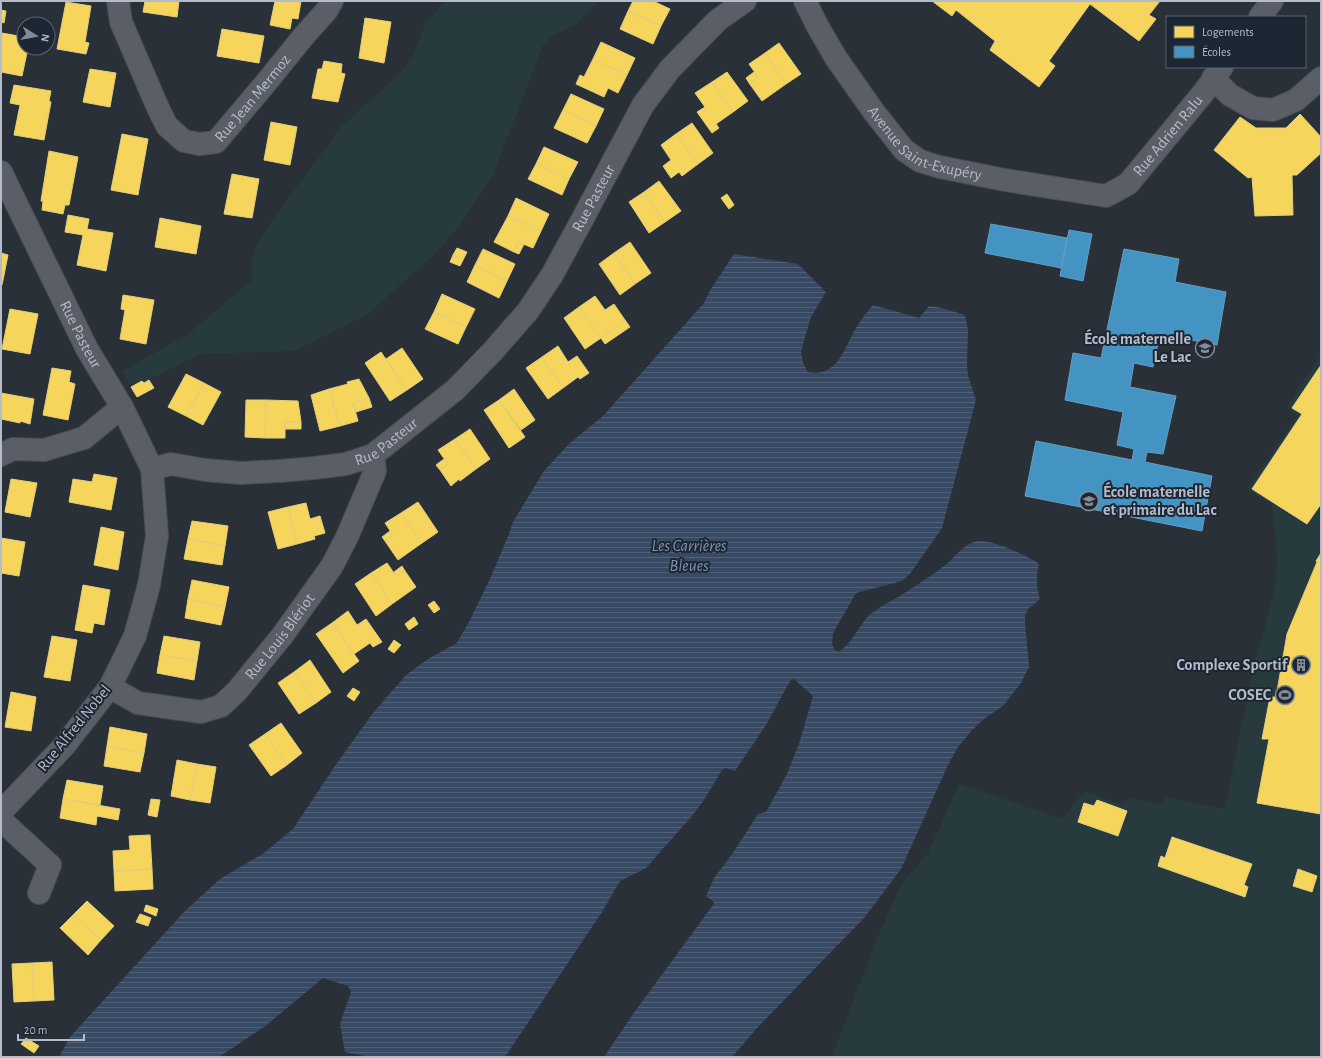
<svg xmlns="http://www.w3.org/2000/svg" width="1322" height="1058" viewBox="0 0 1322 1058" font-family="'Alegreya Sans',sans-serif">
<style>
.park{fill:#273a3e}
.water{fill:url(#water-rules)}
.homes{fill:#f6d55c;stroke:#e2ce7d}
.schools{fill:#4393c3;stroke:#659fc5}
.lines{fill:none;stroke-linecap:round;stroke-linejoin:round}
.street-casing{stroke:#484c53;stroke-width:24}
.street{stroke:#5a5e66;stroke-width:22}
.labels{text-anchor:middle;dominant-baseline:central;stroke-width:4;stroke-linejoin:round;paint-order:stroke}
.street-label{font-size:16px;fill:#b4bcc9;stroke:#1d2633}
.poi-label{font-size:16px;font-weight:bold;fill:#b4bcc9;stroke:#1d2633;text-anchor:end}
.water-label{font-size:17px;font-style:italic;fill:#7c92b1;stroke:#1d2633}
</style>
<defs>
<pattern id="water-rules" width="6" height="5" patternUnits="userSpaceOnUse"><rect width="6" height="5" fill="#384963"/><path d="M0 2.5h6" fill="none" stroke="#526178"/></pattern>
</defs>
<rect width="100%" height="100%" fill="#2a3038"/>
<path class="park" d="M444,1h154l-23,24 -23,11 -9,9 -50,130 -34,51 -22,26 -69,62 -73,37 -95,3 -49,25 -21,6 -8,-14 65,-36 64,-54 2,-29 17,-29 71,-96 59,-54 11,-13 14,-35z
M1321,354v703h-489l46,-121 19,-42 8,-15 22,-24 32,-71 104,35c9,-9 12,-20 22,-27l38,12 8,-6 29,6 6,-7 59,12c10,-49 19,-97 30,-146 8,-32 20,-64 22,-98 1,-20 -4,-40 -5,-60l-25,-16 50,-73 -10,-10z"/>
<path class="water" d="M734,254l64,10 28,28 -15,25 -10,34 2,12 5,9c30,6 36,-24 48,-44 5,-9 11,-16 17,-23l46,13 10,-12 13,2 23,7 3,15 -1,35 1,10 8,25 -34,128 -32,46 -8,7 -46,12 -23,40 -1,11 2,5 4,3c14,-8 17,-20 27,-32 9,-11 23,-17 35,-24 16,-11 33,-21 48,-33 8,-8 18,-20 29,-22 12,-3 52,15 62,23 -3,13 -3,22 1,35l-11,9 -4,7v7l4,45 -8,16 -18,23 -18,12 -13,12 -14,17 -10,18 -47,104 -37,49 -108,111 -24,28h-128l29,-43 80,-109 1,-3 -8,-6 8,-18 19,-25 25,-39 8,-2 21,-38 12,-30 14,-48 -19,-17 -4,2 -24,44 -31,46 -9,-3 -4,2 -18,30 -13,17 -45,51 -26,13 -18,31 -97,145h-135l-25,-5 -5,-28 11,-32 -3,-6 -25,-8 -59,49 -45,30h-160l11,-20 114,-125 36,-33 44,-26 29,-24 44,-66 36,-50 33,-38 22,-16 29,-16 13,-23 20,-41 19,-45 4,-12 31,-51 25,-27 34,-28 101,-113 7,-14z"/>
<path class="homes" d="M145,1h34l-2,16 -34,-5z
M275,1h26l-3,18 -6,-1 -2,11 -20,-4z
M633,1h20l17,8 -9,17 -33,-15z
M932,1h228l-11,14 7,4 -17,22 -49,-37 -41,57 6,5 -16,21 -49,-37 5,-9 -39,-31 -4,6z
M66,2l25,4 -6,36 4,1 -3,11 -29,-5z
M1,10l5,1 -2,12 -3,-1z
M628,11l33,15 -8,18 -33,-15z
M365,18l26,4 -7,41 -25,-5z
M222,29l42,7 -5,27 -42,-7z
M2,33l22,4v11h4l-6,28 -21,-4v-32z
M601,42l34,16 -8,17 -34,-16z
M779,43l22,31 -15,10 -21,-31z
M765,53l21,31 -24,17 -13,-18 9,-6 -9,-13z
M593,59l34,16 -9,18 -10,-5 -4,9 -28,-13 4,-9 4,2z
M324,61l18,3 -1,9 4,1 -7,28 -26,-4 6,-29h4z
M90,69l26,4 -6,34 -27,-5z
M727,72l21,29 -15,11 -21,-30z
M754,72l4,5 -9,6 -3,-5z
M712,82l21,30 -17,12 3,4 -7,5 -15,-21 8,-5 -10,-14z
M14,85l37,6 -2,10 2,1 -7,38 -30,-5 6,-30 -10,-2z
M571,94l33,15 -8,17 -33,-16z
M563,110l33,16 -9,17 -33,-15z
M1300,114l21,23v16l-24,22h-5l1,40 -38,1 -3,-39 -4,1 -34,-28 26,-33 16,11h30z
M271,122l26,5 -7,38 -26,-5z
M692,123l21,30 -15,11 -22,-30z
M122,134l26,5 -10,56 -27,-5z
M676,134l22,30 -16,12 -3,-4 -8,6 -8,-12 8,-6 -10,-15z
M544,147l34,15 -9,17 -33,-15z
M49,151l29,6 -9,48h-4l-2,9 -21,-4 1,-9h-2z
M536,164l33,15 -7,16 -34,-16z
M232,174l27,5 -7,39 -28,-4z
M659,181l22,30 -16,11 -21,-30z
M644,192l21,30 -16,11 -20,-31z
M727,194l7,11 -5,4 -8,-11z
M516,198l33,16 -8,17 -33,-15z
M68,215l21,4 -2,10 26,4 -7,38 -29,-6 6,-30 -18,-3z
M508,216l33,15 -8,17 -15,-6 -4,10 -20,-10z
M160,218l41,8 -5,28 -41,-7z
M518,242l6,2 -5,10 -5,-2z
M630,242l21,31 -16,11 -21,-31z
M457,248l10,4 -4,8 -10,-5z
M483,249l32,15 -8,17 -32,-16z
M1,253l7,2 -6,30h-1z
M614,253l21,31 -15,11 -21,-31z
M453,255l10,5 -3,6 -10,-4z
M475,265l32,16 -8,17 -32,-16z
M442,294l33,15 -9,18 -32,-15z
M123,295l31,5 -8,44 -26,-5 5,-29 -4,-1z
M595,296l10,14 9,-6 11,16 -24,18 -22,-31z
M579,307l22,31 -16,11 -21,-31z
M10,309l28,5 -8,40 -28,-5z
M434,312l32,15 -8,17 -33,-15z
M625,320l5,7 -25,17 -4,-6z
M558,346l10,16 9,-6 12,17 -9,6 -2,-2 -15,11 -21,-31z
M402,348l21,31 -16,11 -21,-31z
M381,352l26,38 -17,11 -25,-38z
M542,357l21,31 -15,11 -22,-31z
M1321,365v139l-14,20 -55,-35 50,-75 -10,-6z
M52,368l19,3 -2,11 6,2 -7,36 -25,-5z
M186,374l18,9 -18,33 -18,-9z
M359,379l10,19 -16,5 5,18 -18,5 -11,-37 19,-5 -1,-2z
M149,380l5,8 -17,9 -6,-10 11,-6 2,2z
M204,383l17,9 -18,33 -17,-9z
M329,389l11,37 -20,5 -9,-36z
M514,389l21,31 -14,10 -22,-30z
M1,393l33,6 -4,25 -10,-3v2l-19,-4z
M369,398l3,9 -16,5 -3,-9z
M246,400h20l-1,38 -20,-1z
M266,400l32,1 3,21h-16v16h-20z
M499,400l26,37 -16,11 -25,-38z
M285,422h16v7h-16z
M470,429l20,30 -14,10 -21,-30z
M455,439l21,30 -16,12 -1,-2 -8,7 -11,-16 8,-6 -10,-14z
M444,459l4,5 -8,6 -4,-5z
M94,474l23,4 -6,32 -42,-8 4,-23 19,3z
M11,479l26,4 -7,34 -25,-5z
M418,502l20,30 -16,11 -21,-30z
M306,503l4,16 10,-3 5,17 -11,3 1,3 -18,5 -9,-37z
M288,507l9,37 -19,5 -10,-37z
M401,513l21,30 -24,17 -13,-19 8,-6 -8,-12z
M192,521l36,5 -3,20 -37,-7z
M101,527l23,5 -6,38 -24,-5z
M390,531l3,4 -8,6 -3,-4z
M1,538l24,4 -6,34 -18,-3z
M188,539l37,7 -3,19 -38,-6z
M1321,553v261l-64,-11 12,-64h-7l8,-42h6l11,-63 30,-72 -1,-1z
M387,563l9,13 9,-5 11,16 -24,17 -21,-31z
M402,566l3,5 -9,5 -2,-4z
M371,573l21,31 -16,12 -21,-32z
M192,580l37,7 -4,20 -37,-8z
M83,585l27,5 -6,35 -10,-2 -2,10 -17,-3z
M188,599l37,8 -4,18 -36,-7z
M434,601l6,8 -6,4 -6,-8z
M348,611l9,14 9,-6 16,23 -9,5 -3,-4 -16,11 -22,-31z
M414,617l4,7 -9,6 -4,-6z
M332,623l27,38 -16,12 -27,-39z
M52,636l25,4 -7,41 -26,-4z
M164,636l36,6 -3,19 -37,-6z
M394,640l7,5 -7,8 -6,-4z
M160,655l37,6 -3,19 -37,-7z
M310,660l21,32 -15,11 -22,-31z
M294,672l22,31 -17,11 -21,-31z
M353,688l7,4 -6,9 -7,-5z
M11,692l25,5 -5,34 -26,-4z
M281,723l21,30 -15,12 -22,-31z
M110,727l37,7 -3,19 -37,-7z
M265,734l22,31 -16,11 -22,-31z
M107,746l37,7 -4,19 -36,-6z
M177,760l20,4 -7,36 -19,-4z
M197,764l19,3 -6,36 -20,-3z
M67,780l36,6 -3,19 -37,-6z
M63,799l57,10 -2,11 -21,-4 -1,9 -36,-7z
M151,799l9,1 -3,17 -9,-2z
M1097,800l30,11 -9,25 -40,-14 6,-19 10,3z
M150,835l2,34 -38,2 -1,-20 17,-1 -1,-14z
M1172,837l80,27 -8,21 4,2 -3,10 -87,-31 3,-10 4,2z
M152,869l1,20 -38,2 -1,-20z
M1298,869l19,7 -5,16 -19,-6z
M87,901l27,25 -13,14 -28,-25z
M146,905l12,4 -2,7 -12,-5z
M140,914l11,4 -3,8 -12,-4z
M73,915l28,25 -13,15 -28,-27z
M52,962l2,38 -20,1 -2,-38z
M32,963l2,38 -20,1 -2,-38z
M26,1038l13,8 -5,7 -13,-9z"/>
<path class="schools" d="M991,224l76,14 -6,30 -76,-15z
M1069,230l23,4 -9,47 -23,-5z
M1124,249l55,10 -4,23 51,10 -9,53 -57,-11 -7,33 -19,-4 -4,24 46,9 -13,58 -16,-2 -2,10 67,14 -10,55 -177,-35 11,-55 96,19 2,-11 -17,-4 6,-33 -58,-12 8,-47 28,5z"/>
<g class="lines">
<defs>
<g id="street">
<path id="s1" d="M118,1l3,21 37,86 9,18 17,15 15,3 17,-2 49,-58 38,-47 24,-27 5,-9"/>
<path id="s2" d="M805,1l13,26 18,31 38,54 30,38 16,11 20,6 65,13 101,16 22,-12 76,-92 18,-25"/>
<path d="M1260,17l12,-16"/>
<path d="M1213,78l17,17 23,13 20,2 23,-10 25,-22"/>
<path id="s3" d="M1,172l86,177 35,58 30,62 5,67 -8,49 -14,51 -25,51 -46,59 -63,66"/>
<path d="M1,455l12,-6 31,1 40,-12 38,-31"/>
<path id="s4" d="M152,469l19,-5 34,6 36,3 38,-2 35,-3 32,-4 27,-9 82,-65 38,-39 35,-40 24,-36 30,-55 61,-115 27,-36 48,-49 27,-19"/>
<path id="s5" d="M110,687l28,16 63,9 20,-6 16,-15 45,-55 50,-70 15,-29 28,-66 -2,-16"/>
<path d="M1,820l49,45 -11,28"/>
</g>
</defs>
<use href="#street" class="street-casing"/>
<use href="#street" class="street"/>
</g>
<defs>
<symbol id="school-ring" viewBox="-11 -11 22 22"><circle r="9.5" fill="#1d2633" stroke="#848b96" stroke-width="1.5"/><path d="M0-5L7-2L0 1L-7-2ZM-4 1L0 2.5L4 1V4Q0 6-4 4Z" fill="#848b96"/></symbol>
<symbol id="building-ring" viewBox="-11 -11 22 22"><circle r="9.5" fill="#1d2633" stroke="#848b96" stroke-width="1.5"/><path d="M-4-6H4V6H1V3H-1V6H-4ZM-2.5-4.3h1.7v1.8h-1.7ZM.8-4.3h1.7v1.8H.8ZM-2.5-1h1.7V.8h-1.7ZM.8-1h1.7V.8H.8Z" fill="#848b96"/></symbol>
<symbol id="stadium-ring" viewBox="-11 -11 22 22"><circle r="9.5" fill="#1d2633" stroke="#848b96" stroke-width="1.5"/><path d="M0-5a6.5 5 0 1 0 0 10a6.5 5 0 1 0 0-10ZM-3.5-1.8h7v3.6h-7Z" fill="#848b96"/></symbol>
</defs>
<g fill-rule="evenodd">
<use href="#school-ring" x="1194" y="337" width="22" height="22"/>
<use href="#school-ring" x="1078" y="490" width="22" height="22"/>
<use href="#building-ring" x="1290" y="654" width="22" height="22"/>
<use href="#stadium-ring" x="1274" y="684" width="22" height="22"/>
</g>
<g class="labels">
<g class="street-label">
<text stroke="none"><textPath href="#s1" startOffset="247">Rue Jean Mermoz</textPath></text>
<text stroke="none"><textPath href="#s2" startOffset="476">Rue Adrien Ralu</textPath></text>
<text stroke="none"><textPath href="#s2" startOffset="194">Avenue Saint-Exupéry</textPath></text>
<text stroke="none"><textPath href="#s4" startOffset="567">Rue Pasteur</textPath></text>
<text stroke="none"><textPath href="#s3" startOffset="181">Rue Pasteur</textPath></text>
<text stroke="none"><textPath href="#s4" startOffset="242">Rue Pasteur</textPath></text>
<text stroke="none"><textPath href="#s5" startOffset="208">Rue Louis Blériot</textPath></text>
<text transform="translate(74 728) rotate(-51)">Rue Alfred Nobel</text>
</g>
<g class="poi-label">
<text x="1191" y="339">École maternelle<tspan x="1191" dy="18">Le Lac</tspan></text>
<text x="1103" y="492" text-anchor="start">École maternelle<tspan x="1103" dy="18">et primaire du Lac</tspan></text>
<text x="1287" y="665">Complexe Sportif</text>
<text x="1271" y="695">COSEC</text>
</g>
<g class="water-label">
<text x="689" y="545">Les Carrières<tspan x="689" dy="20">Bleues</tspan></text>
</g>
</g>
<rect width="1322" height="1058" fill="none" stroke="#b4bcc9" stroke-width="4"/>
<rect x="1166" y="16" width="140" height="52" fill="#1d2633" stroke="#59626f"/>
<rect x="1174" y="26" width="20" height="12" fill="#f6d55c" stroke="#59626f"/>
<text x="1202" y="36" font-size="12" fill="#b4bcc9">Logements</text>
<rect x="1174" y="46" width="20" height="12" fill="#4393c3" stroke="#59626f"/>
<text x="1202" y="56" font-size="12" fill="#b4bcc9">Écoles</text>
<g transform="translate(36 36) rotate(101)"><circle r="19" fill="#1d2633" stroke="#59626f"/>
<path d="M0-3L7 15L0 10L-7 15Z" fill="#848b96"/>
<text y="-6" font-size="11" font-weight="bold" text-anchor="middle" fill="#b4bcc9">N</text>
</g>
<path d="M18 1034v6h66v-6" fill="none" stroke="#b4bcc9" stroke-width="2"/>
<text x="24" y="1034" font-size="12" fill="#b4bcc9" stroke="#1d2633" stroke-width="3" paint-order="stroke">20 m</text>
</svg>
